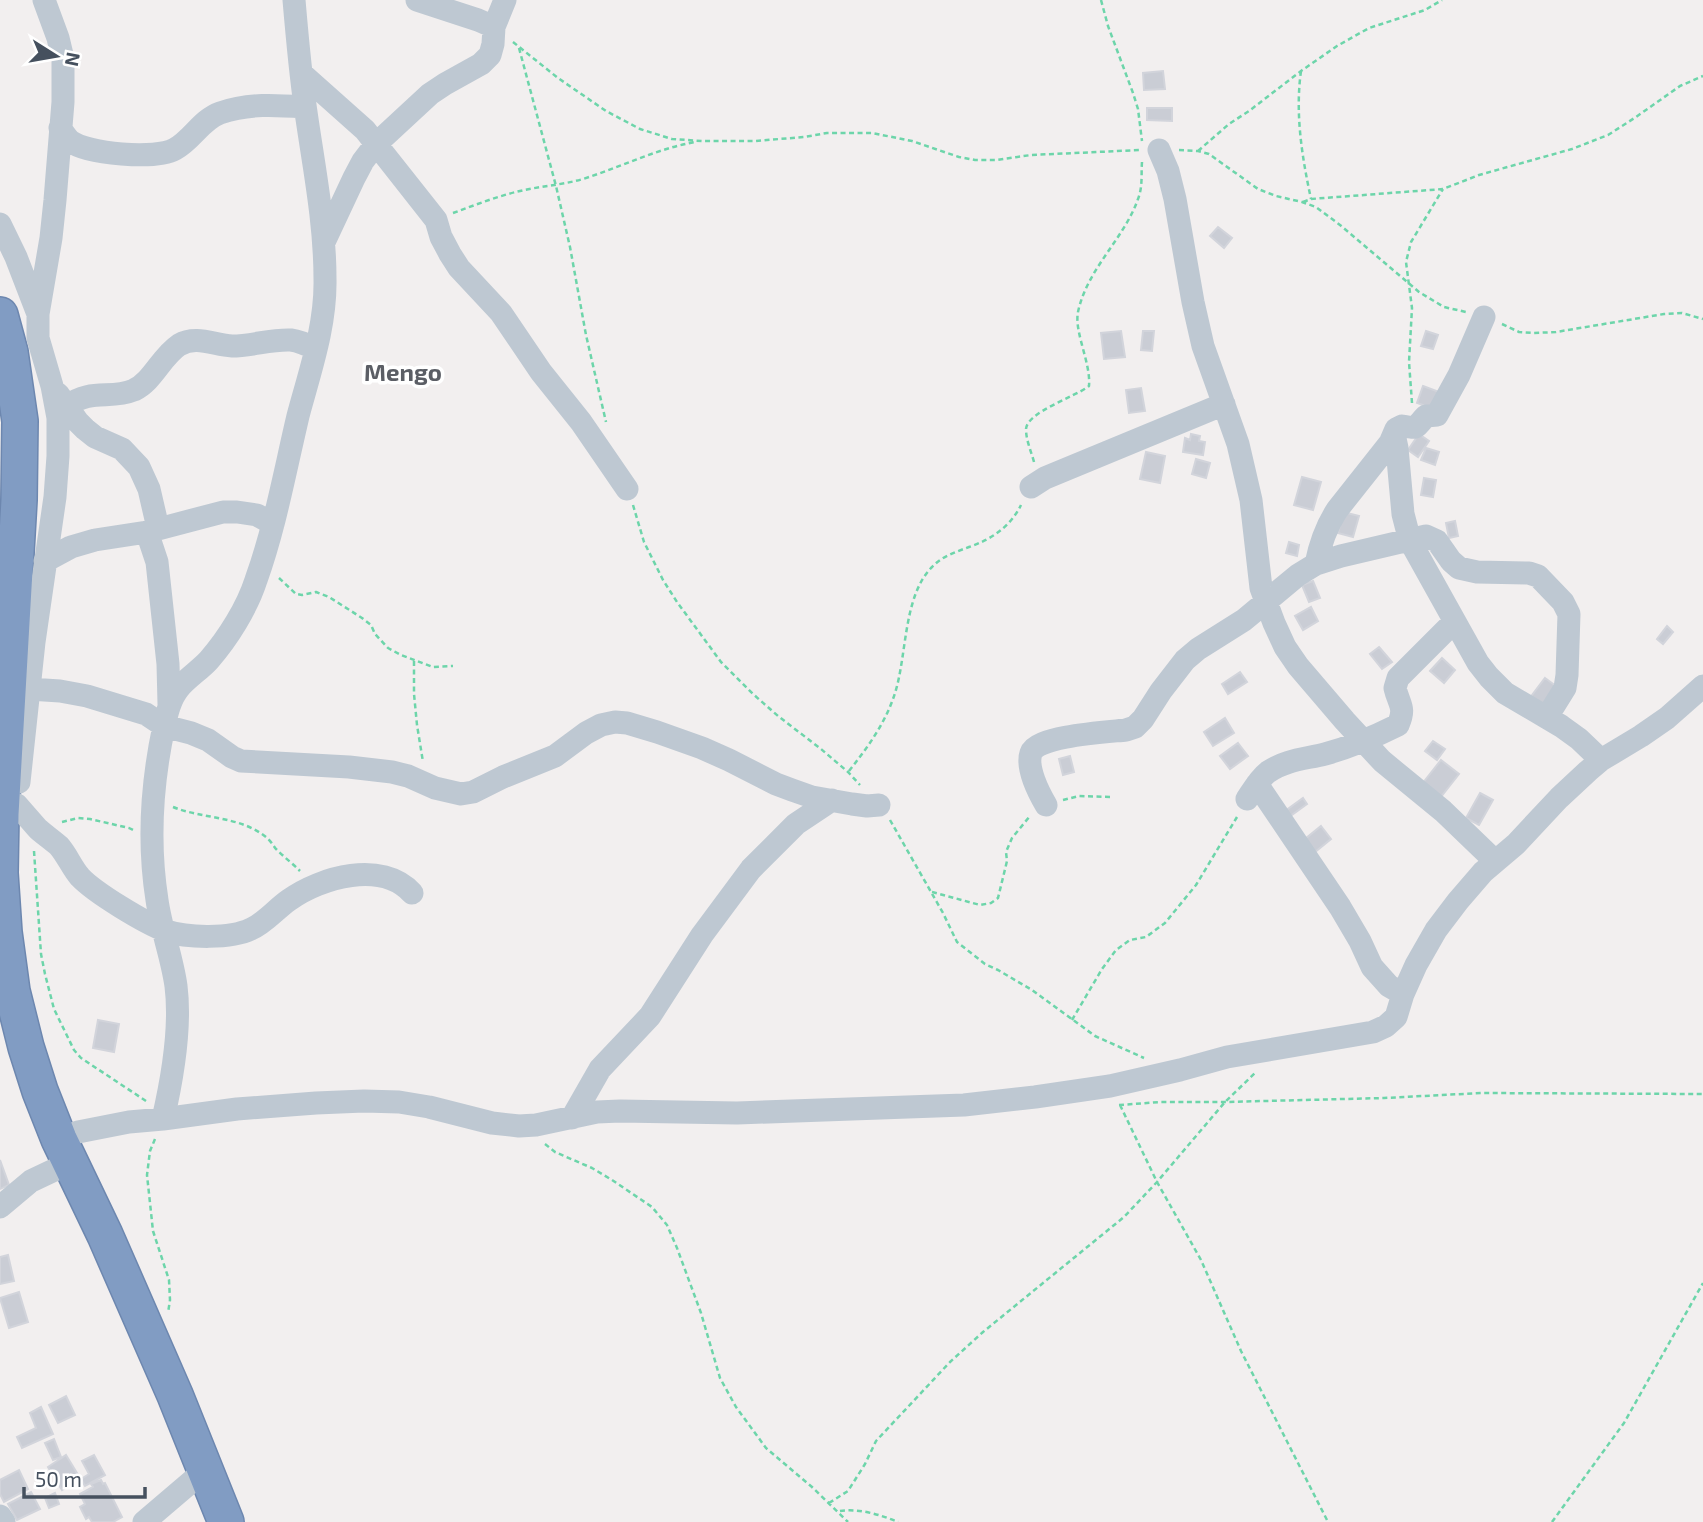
<svg xmlns="http://www.w3.org/2000/svg" width="1703" height="1522" viewBox="0 0 1703 1522" font-family="'Exo 2',sans-serif">
<style>
.building{fill:#cacdd5;stroke:#d2d4db;stroke-width:2}
.lines{fill:none;stroke-linecap:round;stroke-linejoin:round}
.highway-casing{stroke:#6d87af;stroke-width:38}
.path{stroke:#6dd5aa;stroke-width:2.5;stroke-dasharray:5 3.5;stroke-linecap:butt}
.minor{stroke:#bec8d2;stroke-width:23}
.highway{stroke:#819cc3;stroke-width:35}
.labels{text-anchor:middle;dominant-baseline:central;stroke-width:7;stroke-linejoin:round;paint-order:stroke}
.quarter-label{font-size:24px;font-weight:bold;fill:#5b5e65;stroke:#fff}
</style>
<rect width="100%" height="100%" fill="#f2efef"/>
<path class="building" d="M1163,71l2,18 -21,1 -1,-17z
M1147,108h25v13l-25,-1z
M1218,227l14,11 -8,10 -14,-12z
M1121,331l4,26 -21,2 -3,-26z
M1143,331h11l-2,20 -11,-1z
M1426,331l12,4 -5,14 -12,-3z
M1423,386l19,7 -5,17 -20,-7z
M1141,388l4,23 -16,2 -3,-23z
M1191,434l9,2 -1,5 6,1 -2,13 -20,-3 2,-14 5,2z
M1419,434l10,7 -11,16 -10,-7z
M1426,448l13,4 -4,13 -14,-5z
M1146,452l19,4 -5,27 -20,-4z
M1196,459l14,4 -4,15 -14,-4z
M1302,477l19,5 -8,28 -19,-5z
M1424,478l12,2 -3,17 -12,-2z
M1343,512l16,4 -6,21 -15,-4z
M1455,521l3,15 -9,2 -3,-15z
M1289,542l10,3 -2,11 -11,-3z
M1313,581l7,17 -11,4 -7,-17z
M1311,607l7,14 -15,9 -8,-14z
M1667,626l6,6 -10,12 -6,-5z
M1379,647l13,15 -10,7 -12,-15z
M1442,658l13,12 -11,13 -14,-12z
M1240,672l7,10 -19,12 -6,-10z
M1545,678l15,11 -15,22 -16,-12z
M1225,718l9,15 -21,13 -9,-14z
M1433,741l12,8 -8,11 -12,-9z
M1238,743l10,13 -18,13 -10,-13z
M1070,756l4,16 -11,3 -4,-16z
M1441,760l18,14 -19,24 -18,-14z
M1480,793l13,7 -14,25 -13,-7z
M1303,798l4,6 -18,13 -4,-6z
M1321,826l10,13 -16,13 -10,-13z
M98,1020l21,4 -5,28 -21,-4z
M0,1160l9,25 -9,4z
M8,1255l6,26 -14,3v-27z
M19,1292l9,30 -19,6 -9,-30z
M66,1396l9,19 -17,8 -9,-18z
M41,1407l12,27 -31,14 -5,-11 19,-9 -6,-15z
M54,1439l7,18 -8,3 -8,-17z
M66,1455l14,23 -18,12 -14,-23z
M94,1455l11,20 -20,11 -4,-7 8,-5 -7,-13z
M19,1470l9,19 -24,13 -4,-8v-14z
M101,1480l2,4 2,-1 17,34 -9,5h-21l-3,-5 -3,2 -6,-12 5,-3 -5,-10 13,-7 -2,-3z
M31,1492l9,17 -23,11 -9,-16z
M55,1493l4,11 -10,4 -4,-10z"/>
<g class="lines">
<defs>
<path id="highway" d="M0,315l10,37 10,69 -1,79 -18,314 -1,59 4,59 8,59 14,56 14,44 19,48 46,96 70,160 51,127"/>
</defs>
<use href="#highway" class="highway-casing"/>
<path class="path" d="M1101,0l7,26 25,67 5,16 4,32
M513,42l45,36 48,33 34,18 32,10 30,2h53l49,-4 23,-4h45l40,8 47,16 16,3h22l34,-5 110,-5
M519,48l37,138 14,61 16,88 20,87
M1301,71c-6,43 1,86 10,128
M1179,150l19,1 11,3 49,35 18,7 26,6 14,5 24,18 79,67 25,15 22,5
M1198,151l31,-27 20,-13 52,-40 36,-25 32,-18 56,-18 17,-10
M1303,202l8,-3 132,-10 36,-14 93,-26 36,-14 28,-18 44,-31 23,-10
M453,213c22,-8 45,-17 67,-22 21,-5 42,-6 63,-12 38,-12 73,-30 112,-37
M1502,324l17,8 15,1 22,-1 108,-18 18,-1 21,6
M1412,403l-3,-41 3,-54 -6,-46 5,-20 32,-53
M1034,462c-3,-11 -8,-22 -8,-33 1,-17 49,-32 63,-43 2,-23 -15,-54 -11,-74 9,-43 46,-73 60,-113 5,-13 3,-25 4,-37
M633,505l11,37 19,38 14,22 44,60 32,32 25,22 43,33 27,23 12,13
M279,578l17,16 6,1 14,-3 13,5 33,21 9,7 4,9 13,14 13,7 32,12 20,-1
M414,661v33l3,31 6,37
M849,771c19,-24 37,-49 46,-78 12,-37 8,-97 37,-126 10,-11 24,-15 37,-20 23,-8 41,-20 52,-42
M1063,800l16,-4 33,1
M173,807c30,12 67,9 93,30 4,3 7,8 10,12 8,8 17,15 24,22
M890,820l53,93 14,29 28,22 13,6 34,20 63,46 49,22
M62,822l16,-4 12,1 39,9 4,2
M34,851l7,103 4,20 9,35 20,41 7,8 65,43
M932,892l48,13 11,-2 7,-5 9,-37 -1,-9 6,-14 18,-22
M1072,1020l30,-51 14,-19 14,-10 16,-3 19,-14 31,-38 41,-68
M1119,1105l41,-3h65l159,-4 98,-5 221,1
M1120,1105l37,77 44,78 40,91 87,171
M155,1139l-5,12 -3,24 6,56 16,49 1,20 -2,13
M545,1144l10,8 37,16 20,12 40,27 15,18 10,23 24,65 19,65 16,29 30,41 46,39 36,35
M829,1503l19,-12 17,-27 11,-23 74,-79 33,-30 141,-115 33,-35 68,-80 30,-29
M840,1511c19,-3 41,4 58,11
M1552,1522l72,-99 79,-140"/>
<path class="minor" d="M417,0l61,20 16,7
M301,73l64,57 11,14 60,76 5,17 9,17 9,14 42,45 40,59 40,50 46,67
M60,128c3,4 7,10 10,13 17,13 86,19 105,8 17,-9 26,-29 45,-36 29,-10 56,-8 85,-6
M1159,150l9,21 7,28 18,103 10,44 35,98 13,56 10,88 13,35 11,24 13,19 47,55 37,40 61,50 52,50
M0,224l16,33 22,57
M324,242l30,-64 9,-17 13,-17 54,-50 15,-10 36,-20 9,-9 3,-11 1,-17 11,-27
M58,394l20,28 7,7 10,8 27,12 17,18 10,22 9,39
M67,406c25,-18 43,-6 67,-16 19,-9 27,-33 45,-45 17,-10 35,0 53,1 20,0 39,-7 59,-6 8,1 17,5 25,9
M1394,434l3,14 6,66 7,27 68,122 11,14 16,16 56,33 18,13 22,21
M1031,487l14,-9 179,-74
M147,532l10,30 11,102 1,40
M45,561l26,-14 24,-7 52,-8 76,-20h14l20,3 16,9
M1316,564c4,-20 10,-37 21,-54l53,-67 6,-14 6,-3c18,3 12,2 24,-10l11,-1 22,-40 25,-58
M29,689l31,2 27,5 59,18 18,12 27,7 17,7 24,17 9,4 108,6 43,5 16,4 27,12 26,6 12,-2 30,-15 52,-21 31,-23 15,-8 14,-3 12,1 30,9 45,16 27,12 47,24 16,6 20,7 40,7 15,2 12,-1
M19,782l15,-140 21,-145 3,-41v-38l-6,-32 -14,-48v-24l13,-76 4,-38 8,-98v-43l-5,-21 -14,-38
M1257,784l83,123 20,34 12,26 17,19 14,8
M1247,799c6,-9 12,-20 21,-27 17,-12 37,-13 57,-18 22,-6 53,-19 73,-29 8,-18 1,-20 -3,-37l3,-10 56,-56
M17,805c7,8 14,16 21,24 7,6 14,11 21,17 8,9 13,22 21,31 15,16 65,46 86,54 21,7 65,8 85,-2 14,-6 25,-20 38,-29 32,-23 93,-40 123,-7
M1046,805c-7,-12 -20,-37 -15,-52 5,-17 77,-21 95,-23l9,-3 8,-8 18,-28 24,-31 13,-11 46,-29 54,-45 18,-11 25,-8 85,-20 11,5 14,20 8,7 18,4 52,1 9,3 25,26 6,12 -2,61 -2,13 -18,29
M572,1118l28,-49 50,-53 52,-81 49,-66 45,-45 36,-24
M163,1119c9,-39 18,-93 13,-133 -4,-29 -15,-57 -19,-86 -9,-57 -5,-118 7,-174 3,-13 6,-27 15,-38 8,-10 21,-18 30,-28 19,-22 38,-52 47,-80 19,-53 29,-109 42,-164 12,-45 28,-90 27,-137 0,-59 -12,-116 -20,-174 -5,-35 -8,-70 -11,-105
M59,1139l19,-7 51,-10 34,-3 74,-10 79,-6 48,-2 35,1 30,5 63,16 27,3 17,-1 61,-13 23,-1 117,2 227,-8 71,-8 75,-11 70,-16 47,-13 146,-25 13,-6 10,-9 7,-23 13,-29 20,-35 22,-29 25,-29 33,-28 43,-46 29,-27 13,-11 40,-24 26,-18 36,-32
M0,1207l31,-26 38,-18
M0,1516l4,6
M144,1522l61,-52"/>
<use href="#highway" class="highway"/>
</g>
<g class="labels">
<g class="quarter-label">
<text x="403" y="371">Mengo</text>
</g>
</g>
<g transform="translate(56 56) rotate(101)" stroke="#ffffff" stroke-width="5" paint-order="stroke">
<path d="M0-5L12 26L0 18L-12 26Z" fill="#45505e"/>
<text y="-10" font-size="19" font-weight="bold" text-anchor="middle" fill="#45505e">N</text>
</g>
<path d="M24 1487v10h121v-10" fill="none" stroke="#45505e" stroke-width="3.5"/>
<text x="35" y="1487" font-size="21" fill="#45505e" stroke="#ffffff" stroke-width="5" paint-order="stroke">50 m</text>
</svg>
